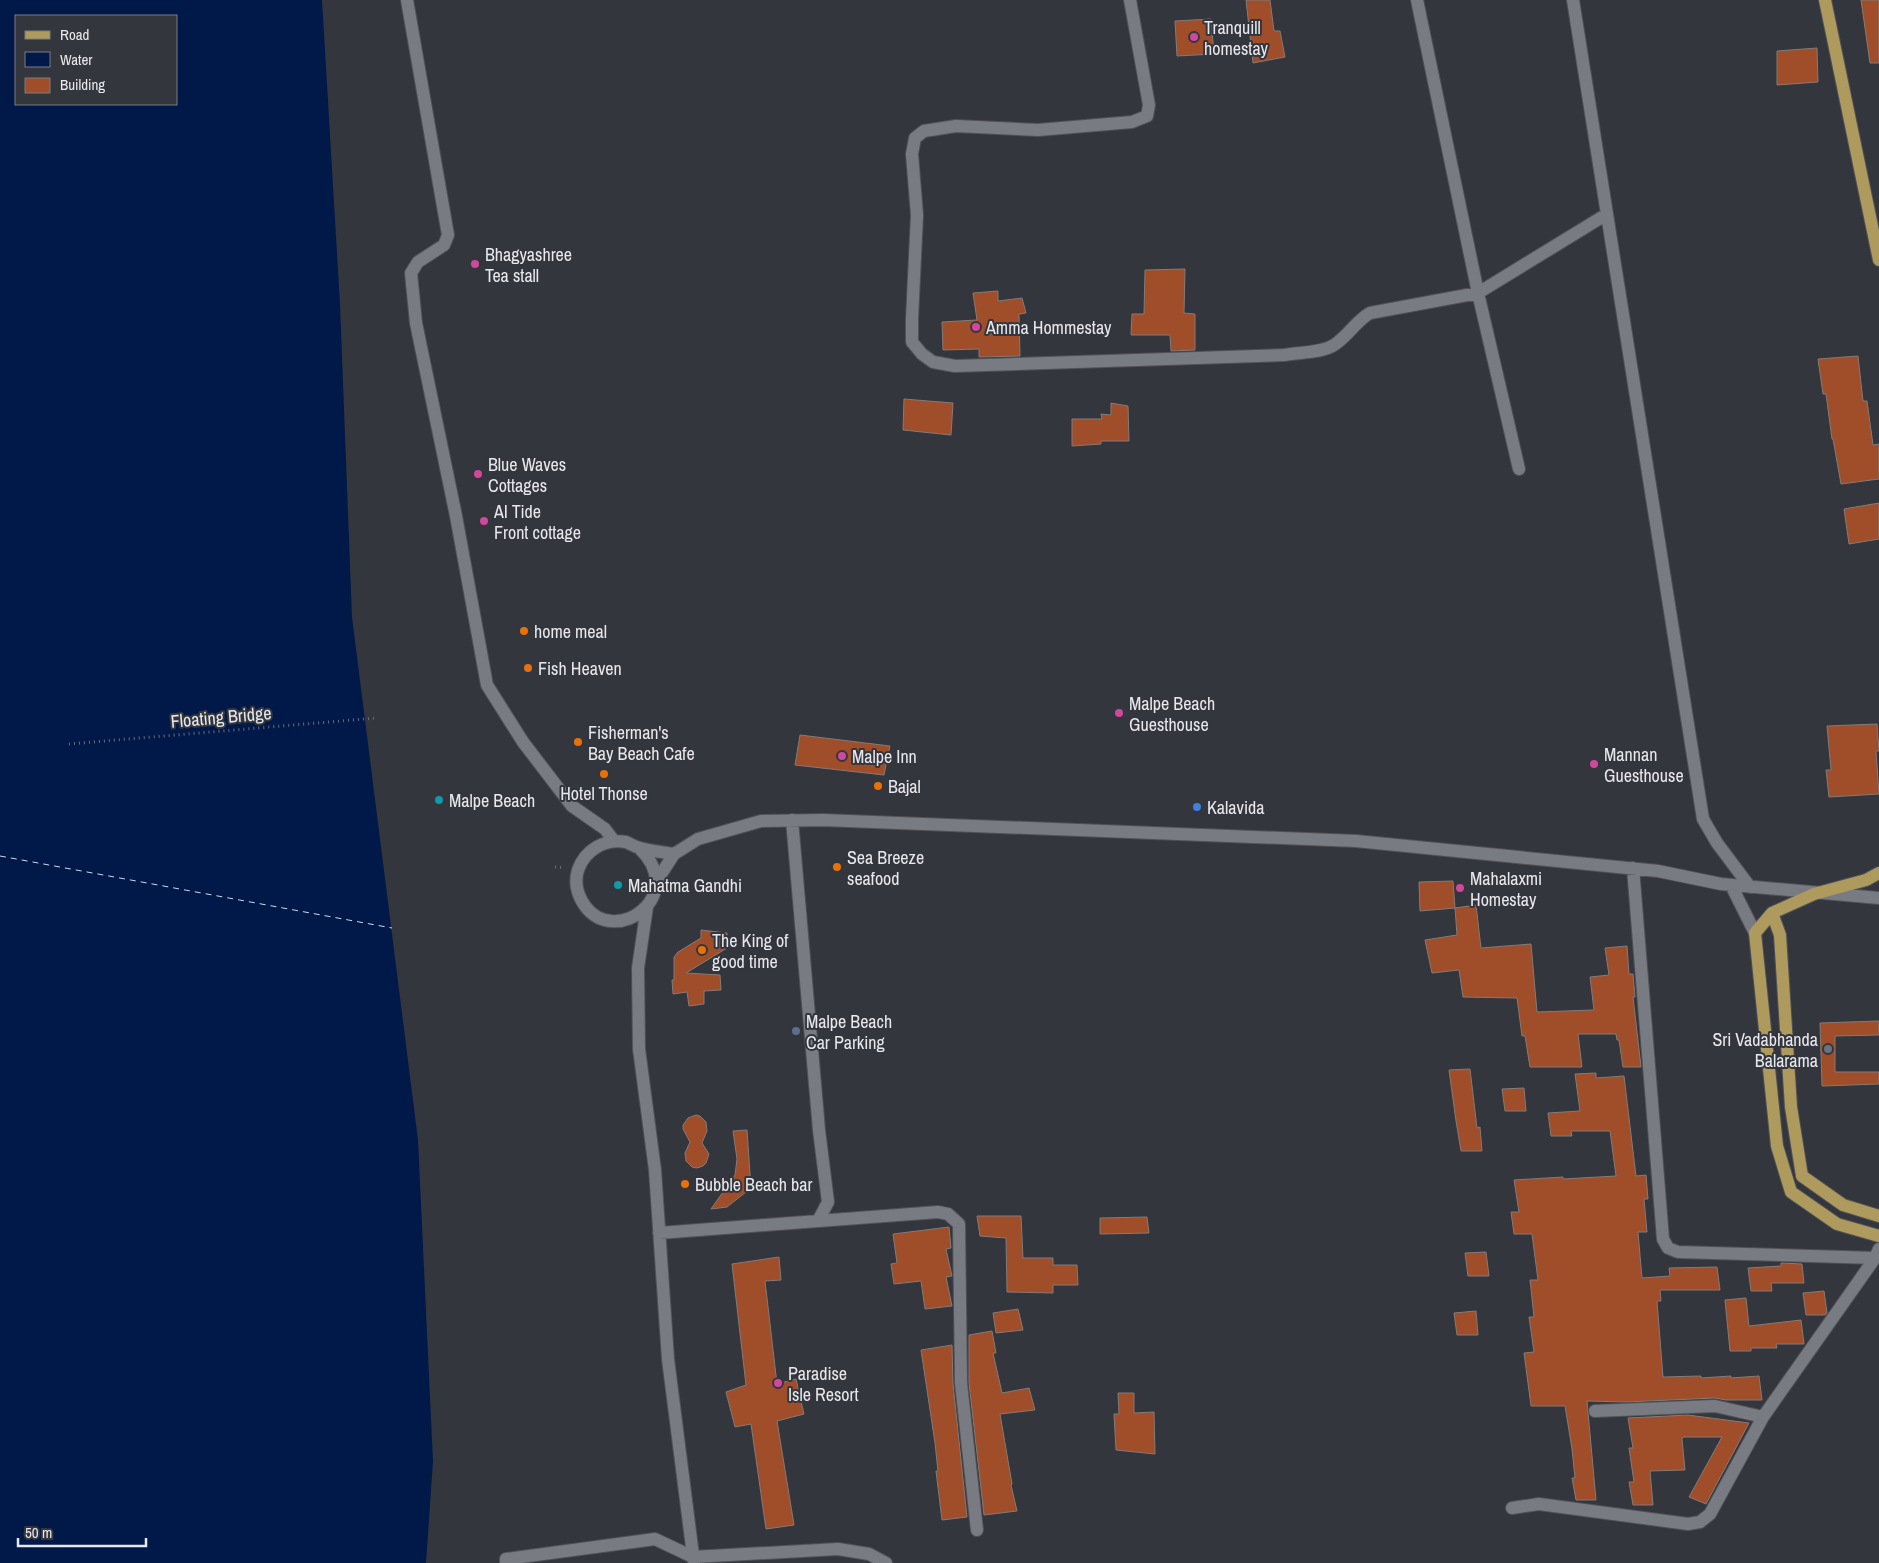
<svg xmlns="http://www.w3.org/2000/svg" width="1879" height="1563" viewBox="0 0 1879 1563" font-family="'Archivo Narrow',sans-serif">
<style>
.water{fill:#001949;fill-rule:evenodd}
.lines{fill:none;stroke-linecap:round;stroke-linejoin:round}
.ferry{stroke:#cedbee;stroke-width:1;stroke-dasharray:6 5;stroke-linecap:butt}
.building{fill:#a04d2a;stroke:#847b77}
.minor-casing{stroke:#515258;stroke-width:14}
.major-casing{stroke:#515258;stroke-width:14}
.path{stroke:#6a6c73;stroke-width:3;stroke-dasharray:1 4;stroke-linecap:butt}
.minor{stroke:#797b83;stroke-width:12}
.major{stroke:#ae9a5d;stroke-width:12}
.hotel-dot{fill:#d1479c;stroke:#34363d;stroke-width:2}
.food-dot{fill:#e8710a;stroke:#34363d;stroke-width:2}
.culture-dot{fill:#0f9aa8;stroke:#34363d;stroke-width:2}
.shop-dot{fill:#3f7fe0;stroke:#34363d;stroke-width:2}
.service-dot{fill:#5c6f8a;stroke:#34363d;stroke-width:2}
.worship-dot{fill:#6b7280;stroke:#34363d;stroke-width:2}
.labels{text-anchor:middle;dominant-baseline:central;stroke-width:4;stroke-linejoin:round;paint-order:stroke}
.poi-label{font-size:18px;fill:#e7e8ed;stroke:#34363d;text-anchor:start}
.street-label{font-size:18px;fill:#e7e8ed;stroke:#34363d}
</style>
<rect width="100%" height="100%" fill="#34363d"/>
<path class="water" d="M0,0h322l18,304 12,313 66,523 15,321 -7,102h-426zM16,16h160v88h-160z"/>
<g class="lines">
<path class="ferry" d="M0,856l392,72"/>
</g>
<path class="building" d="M1246,0h24l4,31h6l5,26 -32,6z
M1861,0h18v63h-9z
M1211,19l3,35 -37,2 -2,-35z
M1817,48l1,34 -41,3v-34z
M1185,269l-1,44 11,1v36l-24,1 -1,-16h-39l1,-21h12l1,-44z
M998,291v10l24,-3 4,15 -7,1 1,42 -41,1v-8l-36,1 -1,-28 35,-2 -4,-27z
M1858,356l5,45h4l6,44 6,-1v35l-38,5 -8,-45h-1l-6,-45h-3l-5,-35z
M904,399l49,4 -2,32 -48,-5z
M1111,403l17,3 1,35h-28v3l-29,2v-27h30l-1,-5 10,1z
M1879,503v36l-30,5 -5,-35z
M1877,724l2,27h-3l3,43 -50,3 -3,-27h5l-4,-44z
M800,735l90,11 -6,29 -89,-10z
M1453,881l2,27 -35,3 -1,-29z
M1476,905l5,43 50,-4 6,68 57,-2 -4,-33 19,-2 -4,-27 22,-2 2,28h4l2,23h-2l8,70h-18l-4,-27h-2l-1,-6h-38l4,33h-52l-5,-31h-3l-5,-38 -54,-1 -4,-27 -27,3 -7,-33 32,-5 -2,-27z
M701,930l26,3v15l-41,25 34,2 1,15 -17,1v13l-15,2 -2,-14 -14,2 -1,-14h2v-23l4,-5 23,-14z
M1879,1021v14l-44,1v36h44v12l-57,2 -2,-63z
M1470,1069l7,59 3,-1 2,24h-21l-5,-30 -7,-51z
M1596,1073v5l28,-2 12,100 10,-1 2,24h-4l3,33h-9l4,46 28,-2 -1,-8 48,-1 3,23h-60l1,11h-4l6,76 38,-1v2l30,-2v2l28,-2 3,24h-36l-11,-2 -89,4 -39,-1 9,99h-20l-4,-22h3l-3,-29 -7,-43h-34l-7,-53 10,-1 -5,-35h5l-4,-37h8l-6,-46h-18l-3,-22h8l-5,-32 49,-3v2l53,-3 -6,-45h-39l1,5h-21l-3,-23 32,-2 -5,-37z
M1524,1088l2,23h-21l-3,-22z
M696,1115l4,1 6,6 1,9 -5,12 7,11 -3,9 -3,3 -6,2 -5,-1 -6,-6 -1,-8 5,-11 -7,-13v-4l5,-7z
M747,1130l4,58 -24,19 -16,2 24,-34 2,-16 -4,-28z
M977,1216h44l2,42h30v7h24l1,20h-25v8l-46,-1 -1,-54 -26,-2z
M1147,1217l2,16 -49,1v-16z
M949,1227l2,21 -5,1 6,27 -6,1 6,29 -27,3 -4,-28 -27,3 -3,-20 6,-1 -4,-29z
M1486,1252l3,24h-21l-3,-23z
M779,1257l2,23 -16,1 12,103 19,-5 8,35 -27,7 17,104 -28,4 -15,-105 -16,3 -9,-35 20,-7 -14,-121z
M1781,1263l21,1 2,19h-33l1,8h-21l-3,-23 33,-2z
M1824,1291l3,22 -2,2h-19l-3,-22z
M1746,1298l3,28 52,-6 3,24h-28l1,4h-26v3h-21l-5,-51z
M1018,1309l5,21 -27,3 -3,-20z
M1476,1311l2,24h-21l-3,-22z
M992,1331l4,22h-3l9,40 27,-5 6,22 -35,4 12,70 -1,1 6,26 -33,4 -15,-132v-48z
M952,1345l1,39 14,133 -25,3 -6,-49h2l-3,-28 -14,-93z
M1118,1393h16v20l20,-1 1,42 -39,-4 -2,-36h5z
M1688,1415l61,8 -43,81 -17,-7 33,-60h-39l-1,2 3,31 -35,1 3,34h-20l-4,-23h5l-5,-34h4l-5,-30z"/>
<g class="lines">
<defs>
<path id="minor" d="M407,0l41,235 -4,10 -26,17 -7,11 5,50 40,193 31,169 36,57 49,64 33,23 9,12
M1130,0l19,105 -2,11 -15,6 -94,8 -82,-4 -32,5 -9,7 -3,16 5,61 -5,104v23l10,12 11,8 22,4 329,-11c15,-3 38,-2 50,-10 14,-9 22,-24 36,-32l108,-20 129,-79
M1417,0l61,293 41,176
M1573,0l130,819 14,24 33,44
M639,848c50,47 -23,100 -54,58 -7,-10 -11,-23 -7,-36 7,-20 27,-32 48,-28 5,2 9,5 14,6 11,3 22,4 34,6
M1633,868l30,371 5,9 10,4 197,6
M656,882l18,-28 24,-15 63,-18 62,-1 533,21 302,30 63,13 158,14
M1731,885l24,48
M647,907l-9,61 1,81 16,121 13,189 26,204
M818,1221l120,-9 10,2 11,10 2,159 16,147
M659,1233l159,-12 10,-19 -9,-72 -27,-310
M1595,1411l120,-5 48,11
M1512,1508l27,-4 149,20 12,-2 10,-8 53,-97 112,-159 4,-9
M506,1563v-4l149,-20 38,18 145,-8 31,5 17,9"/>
<path id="major" d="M1825,0l54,260
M1879,873l-13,7 -52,14 -42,19 -17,20 22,213 14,46 46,32 42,12
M1772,913l8,22 11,172 11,69 41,29 36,11"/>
</defs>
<use href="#minor" class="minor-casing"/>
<use href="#major" class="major-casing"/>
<path class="path" d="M69,744l307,-26
M555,867l10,1"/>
<use href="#minor" class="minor"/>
<use href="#major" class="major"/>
</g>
<g class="hotel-dot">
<circle cx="1194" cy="37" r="5"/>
<circle cx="475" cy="264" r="5"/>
<circle cx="976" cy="327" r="5"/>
<circle cx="478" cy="474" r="5"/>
<circle cx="484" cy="521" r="5"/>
<circle cx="1119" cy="713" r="5"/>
<circle cx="842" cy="756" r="5"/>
<circle cx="1594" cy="764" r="5"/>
<circle cx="1460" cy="888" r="5"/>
<circle cx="778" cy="1383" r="5"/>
</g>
<g class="food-dot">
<circle cx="524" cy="631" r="5"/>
<circle cx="528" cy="668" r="5"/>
<circle cx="578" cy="742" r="5"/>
<circle cx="604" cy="774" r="5"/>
<circle cx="878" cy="786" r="5"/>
<circle cx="837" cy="867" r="5"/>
<circle cx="702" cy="950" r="5"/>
<circle cx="685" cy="1184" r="5"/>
</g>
<g class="culture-dot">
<circle cx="439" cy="800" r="5"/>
<circle cx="618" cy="885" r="5"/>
</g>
<circle class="shop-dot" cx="1197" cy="807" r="5"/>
<circle class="service-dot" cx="796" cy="1031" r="5"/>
<circle class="worship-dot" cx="1828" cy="1049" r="5"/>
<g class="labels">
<g class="poi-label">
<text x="1204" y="27">Tranquill<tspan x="1204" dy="21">homestay</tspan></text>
<text x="485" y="254">Bhagyashree<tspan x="485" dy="21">Tea stall</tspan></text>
<text x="986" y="327">Amma Hommestay</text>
<text x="488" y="464">Blue Waves<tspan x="488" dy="21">Cottages</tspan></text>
<text x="494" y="511">AI Tide<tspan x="494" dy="21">Front cottage</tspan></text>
<text x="534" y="631">home meal</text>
<text x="538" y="668">Fish Heaven</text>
<text x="1129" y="703">Malpe Beach<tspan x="1129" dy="21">Guesthouse</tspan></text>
<text x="588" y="732">Fisherman's<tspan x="588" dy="21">Bay Beach Cafe</tspan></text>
<text x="1604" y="754">Mannan<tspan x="1604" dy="21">Guesthouse</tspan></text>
<text x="852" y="756">Malpe Inn</text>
<text x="888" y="786">Bajal</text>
<text x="604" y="793" text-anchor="middle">Hotel Thonse</text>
<text x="449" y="800">Malpe Beach</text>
<text x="1207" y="807">Kalavida</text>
<text x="847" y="857">Sea Breeze<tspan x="847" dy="21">seafood</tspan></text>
<text x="1470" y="878">Mahalaxmi<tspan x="1470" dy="21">Homestay</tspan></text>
<text x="628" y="885">Mahatma Gandhi</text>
<text x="712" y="940">The King of<tspan x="712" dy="21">good time</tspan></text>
<text x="806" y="1021">Malpe Beach<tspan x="806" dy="21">Car Parking</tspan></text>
<text x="1818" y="1039" text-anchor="end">Sri Vadabhanda<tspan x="1818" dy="21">Balarama</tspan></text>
<text x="695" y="1184">Bubble Beach bar</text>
<text x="788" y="1373">Paradise<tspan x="788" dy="21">Isle Resort</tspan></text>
</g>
<g class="street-label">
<text transform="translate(221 717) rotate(-5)">Floating Bridge</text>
</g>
</g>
<rect x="15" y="15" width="162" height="90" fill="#34363d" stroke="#7c7d83"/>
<rect x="25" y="31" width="25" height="8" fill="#ae9a5d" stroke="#7c7d83"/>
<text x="60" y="40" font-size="15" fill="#e7e8ed">Road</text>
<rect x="25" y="52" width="25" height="15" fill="#001949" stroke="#7c7d83"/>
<text x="60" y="65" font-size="15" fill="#e7e8ed">Water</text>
<rect x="25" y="78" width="25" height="15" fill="#a04d2a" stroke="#7c7d83"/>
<text x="60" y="90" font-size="15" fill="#e7e8ed">Building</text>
<path d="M18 1538v8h128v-8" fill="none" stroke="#e7e8ed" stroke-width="2.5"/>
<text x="25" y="1538" font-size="15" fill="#e7e8ed" stroke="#34363d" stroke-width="4" paint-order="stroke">50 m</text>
</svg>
